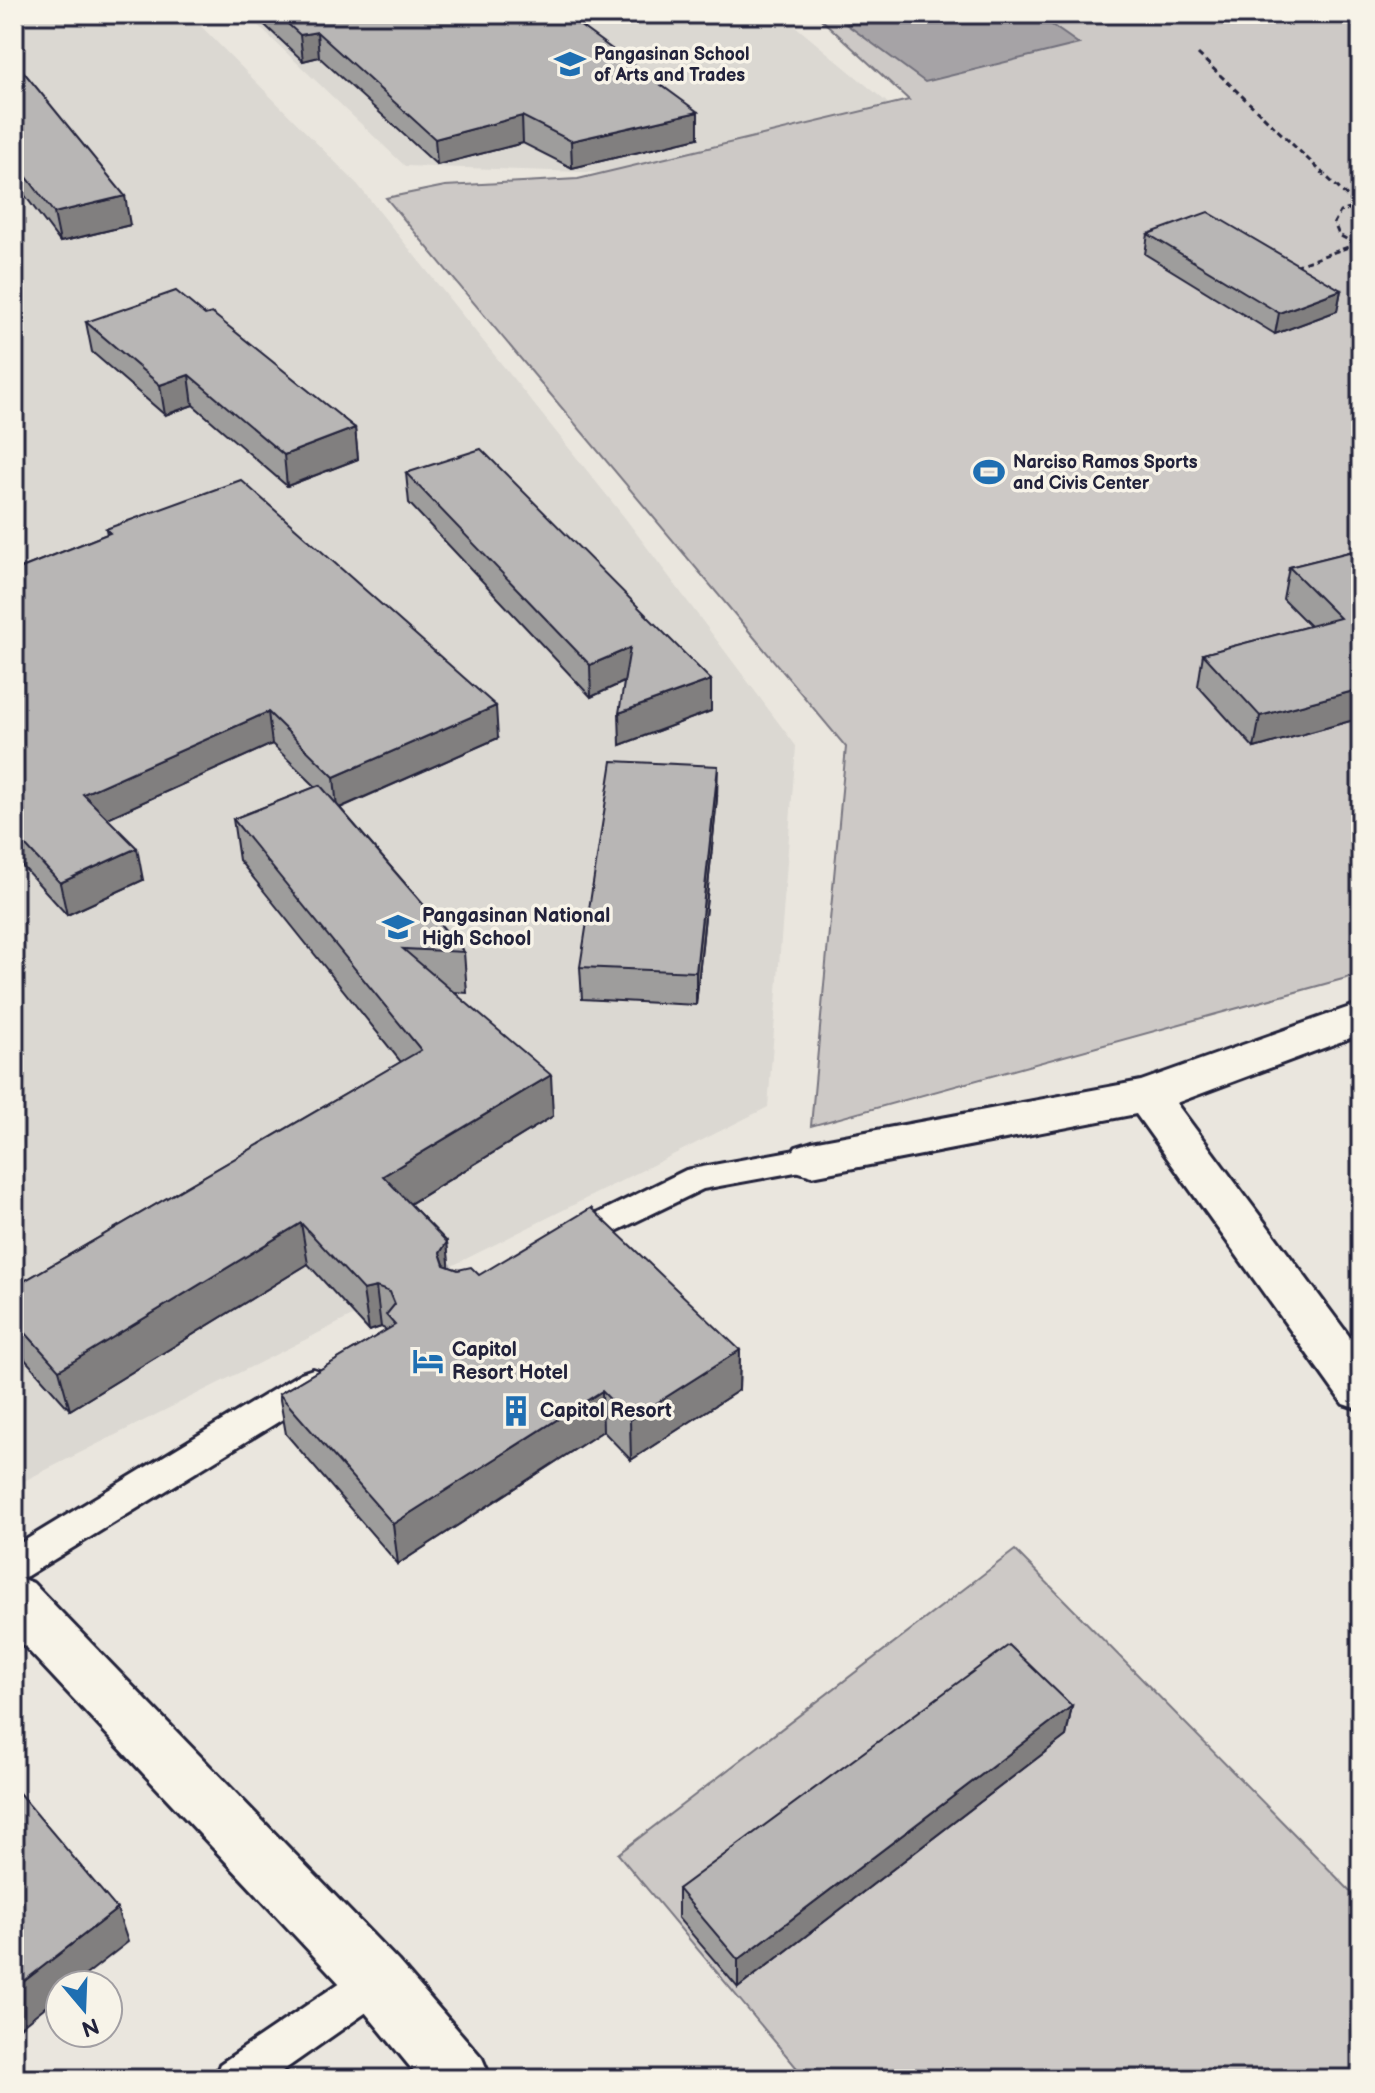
<svg xmlns="http://www.w3.org/2000/svg" width="1375" height="2093" viewBox="0 0 1375 2093" font-family="'Balsamiq Sans',sans-serif">
<style>
.built{fill:#dbd8d2}
.green{fill:#cdc9c6;stroke:#787680;stroke-width:2}
.water{fill:#a6a3a6;stroke:#716f7b;stroke-width:2}
.lines{fill:none;stroke-linecap:round;stroke-linejoin:round}
.service-casing{stroke:#22223b;stroke-width:6}
.minor-casing{stroke:#22223b;stroke-width:6}
.path{stroke:#22223b;stroke-width:3;stroke-dasharray:6 4;stroke-linecap:butt}
.service{fill:#f7f3e8;fill-rule:evenodd}
.minor{fill:#f7f3e8;fill-rule:evenodd}
.wall{fill:#9e9d9c;stroke:#22223b;stroke-width:2}
.shaded-wall{fill:#817f7f;stroke:#22223b;stroke-width:2}
.building{fill:#b8b6b5;stroke:#22223b;stroke-width:2}
.labels{text-anchor:middle;dominant-baseline:central;stroke-width:7;stroke-linejoin:round;paint-order:stroke}
.far-poi-label{font-size:18px;font-weight:bold;fill:#22223b;stroke:#f7f3e8;text-anchor:start}
.poi-label{font-size:20px;font-weight:bold;fill:#22223b;stroke:#f7f3e8;text-anchor:start}
</style>
<rect width="100%" height="100%" fill="#eae6de"/>
<filter id="ink" filterUnits="userSpaceOnUse"><feTurbulence type="fractalNoise" baseFrequency=".0125" numOctaves="2"/><feDisplacementMap in="SourceGraphic" scale="16" xChannelSelector="R" yChannelSelector="G"/><feConvolveMatrix kernelMatrix="1 2 1 2 8 2 1 2 1" color-interpolation-filters="sRGB"/></filter>
<g filter="url(#ink)">
<path class="built" d="M14,14h175l169,171 267,333 171,228 -28,361 -754,379z
M246,14h563l-21,6 108,90 -285,63 -206,-7z"/>
<path class="green" d="M844,14h517v960l-550,152 35,-379 -460,-549 59,-12 133,-7 331,-79 -88,-81z
M1015,1550l346,352v177h-555l-188,-225z"/>
<path class="water" d="M892,14h144l43,30 -154,38 -79,-58z"/>
<g class="lines">
<defs>
<path id="service" d="M812,1147l11,4 5,8 -5,8 -120,22 -132,64 -11,-3 -5,-9 5,-9 126,-62z
M313,1369l12,4 5,10 -5,10 -298,183 -13,4v-33l287,-174z
M377,1961l14,6 6,14 -6,14 -120,84h-57l6,-15 143,-97z"/>
<path id="minor" d="M1361,1003v31l-185,69 185,249v58l-18,-6 -207,-290 -324,62 -16,-5 -7,-12 7,-12 16,-5 329,-61z
M14,1576l19,7 365,378 84,97 9,21h-71l-64,-78 -342,-366z"/>
</defs>
<use href="#service" class="service-casing"/>
<use href="#minor" class="minor-casing"/>
<path class="path" d="M1198,54l158,151
M1361,205l-21,7 -6,11 5,12 22,12
M1295,266l59,-21"/>
<use href="#service" class="service"/>
<use href="#minor" class="minor"/>
</g>
<path class="wall" d="M253,14h326v8l-3,1 122,115 -126,30 -49,-25 -86,22 -118,-108 -16,4z
M14,60l116,165 -70,17 -46,-61z
M1148,234l193,56 -4,21 -62,23 -130,-80z
M205,315l150,113 3,31 -71,27 -94,-81 -28,10 -73,-63 -6,-30z
M406,473l305,207v31l-91,34 4,-63 -33,15 -182,-194z
M106,529l392,209 -158,70 124,144 3,41 -13,-1 99,124 -143,88 37,38 2,25 291,83 -1,40 -108,70 -28,-29 -205,133 -112,-130 -7,-40 108,-64 -6,-3 -12,4 -61,-67 -238,146 -56,-63v-60l387,-225 -162,-202 -6,-41 83,-32 -44,-43 -165,74 36,62 -76,35 -51,-56 -2,1v-289l93,-37z
M1361,549v169l-107,30 -56,-62 5,-32 107,-28 -27,-27 6,-32z
M717,798l-21,207 -114,-6 -2,-32z
M1072,1706l-6,30 -328,252 -60,-70v-29z"/>
<path class="shaded-wall" d="M550,14h29v8l-29,7z
M317,32l2,25 -16,4 -3,-26z
M698,112v26l-126,30 -1,-27z
M522,116l1,27 -86,22 -2,-26z
M125,196l5,29 -70,17 -6,-29z
M1341,290l-4,21 -62,23 4,-21z
M189,375l4,30 -28,10 -5,-30z
M355,428l3,31 -71,27 -3,-31z
M630,648v31l-39,18 -1,-32z
M711,680v31l-91,34 -1,-32z
M1361,689v29l-107,30 6,-32z
M496,706l2,32 -161,71 -3,-32z
M268,712l4,32 -182,82 -7,-32z
M718,766l-1,32 -21,207v-33z
M137,848l6,32 -76,35 -7,-32z
M551,1075l2,41 -165,101 -5,-41z
M301,1223l7,41 -238,146 -11,-40z
M447,1242l4,41 -11,-30z
M376,1287l5,40 -12,4 -6,-41z
M740,1350l-1,40 -108,70 -1,-40z
M602,1391l1,40 -205,133 -5,-40z
M1072,1706l-6,30 -328,252v-28z
M117,1909l11,33 -55,43h-13v10l-46,37v-43z"/>
<path class="building" d="M277,14h287l134,98 -127,29 -49,-25 -87,23 -118,-107 -17,3z
M14,60l111,136 -71,17 -40,-53z
M1208,212l133,78 -62,23 -131,-79z
M176,291l29,24 7,-2 143,115 -71,27 -95,-80 -29,10 -74,-63z
M481,449l230,231 -92,33 11,-65 -40,17 -184,-192z
M241,480l255,226 -162,71 -66,-65 -185,82 54,54 -77,35 -46,-50v-262l96,-38 -4,-4z
M1361,549v140l-101,27 -57,-62 137,-36 -51,-51z
M612,761l106,5 -22,206 -116,-5z
M320,785l144,167 -61,-3 148,126 -168,101 64,66 -7,11 4,12 14,5 13,-3 8,8 112,-67 149,142 -110,70 -28,-29 -209,133 -114,-130 116,-69 -9,-10 9,-11 -5,-12 -14,-5 -13,3 -62,-67 -242,147 -45,-50v-33l407,-237 -188,-231z
M1009,1645l63,61 -334,254 -60,-71z
M14,1787l103,122 -103,80z"/>
</g>
<defs>
<symbol id="school-bare" viewBox="-9 -9 18 18"><path d="M0-5L7-2L0 1L-7-2ZM-4 1L0 2.5L4 1V4Q0 6-4 4Z" fill="#1f6fb2" stroke="#f7f3e8" stroke-width="2.5" paint-order="stroke"/></symbol>
<symbol id="stadium-bare" viewBox="-9 -9 18 18"><path d="M0-5a6.5 5 0 1 0 0 10a6.5 5 0 1 0 0-10ZM-3.5-1.8h7v3.6h-7Z" fill="#1f6fb2" stroke="#f7f3e8" stroke-width="2.5" paint-order="stroke"/></symbol>
<symbol id="hotel-bare" viewBox="-9 -9 18 18"><path d="M-6-4.5h1.5V1H6V5H4.5V3h-9V5H-6ZM-4 0a1.8 1.8 0 1 1 3.6 0ZM.5 0V-2.5h3Q6-2.5 6 0Z" fill="#1f6fb2" stroke="#f7f3e8" stroke-width="2.5" paint-order="stroke"/></symbol>
<symbol id="building-bare" viewBox="-9 -9 18 18"><path d="M-4-6H4V6H1V3H-1V6H-4ZM-2.5-4.3h1.7v1.8h-1.7ZM.8-4.3h1.7v1.8H.8ZM-2.5-1h1.7V.8h-1.7ZM.8-1h1.7V.8H.8Z" fill="#1f6fb2" stroke="#f7f3e8" stroke-width="2.5" paint-order="stroke"/></symbol>
</defs>
<g fill-rule="evenodd">
<use href="#school-bare" x="548" y="42" width="44" height="44"/>
<use href="#stadium-bare" x="967" y="450" width="44" height="44"/>
<use href="#school-bare" x="376" y="905" width="44" height="44"/>
<use href="#hotel-bare" x="406" y="1339" width="44" height="44"/>
<use href="#building-bare" x="494" y="1389" width="44" height="44"/>
</g>
<g class="labels">
<g class="far-poi-label">
<text x="594" y="54">Pangasinan School<tspan x="594" dy="21">of Arts and Trades</tspan></text>
<text x="1013" y="462">Narciso Ramos Sports<tspan x="1013" dy="21">and Civis Center</tspan></text>
</g>
<g class="poi-label">
<text x="422" y="916">Pangasinan National<tspan x="422" dy="23">High School</tspan></text>
<text x="452" y="1350">Capitol<tspan x="452" dy="23">Resort Hotel</tspan></text>
<text x="540" y="1411">Capitol Resort</text>
</g>
</g>
<rect width="1375" height="2093" fill="none" stroke="#f7f3e8" stroke-width="48"/>
<rect x="24" y="24" width="1327" height="2045" fill="none" stroke="#22223b" stroke-width="3" filter="url(#ink)"/>
<g transform="translate(84 2009) rotate(161)"><circle r="38" fill="#f7f3e8" stroke="#a29fa3" stroke-width="2"/>
<path d="M0-6L14 30L0 20L-14 30Z" fill="#1f6fb2"/>
<text y="-12" font-size="22" font-weight="bold" text-anchor="middle" fill="#22223b">N</text>
</g>
</svg>
